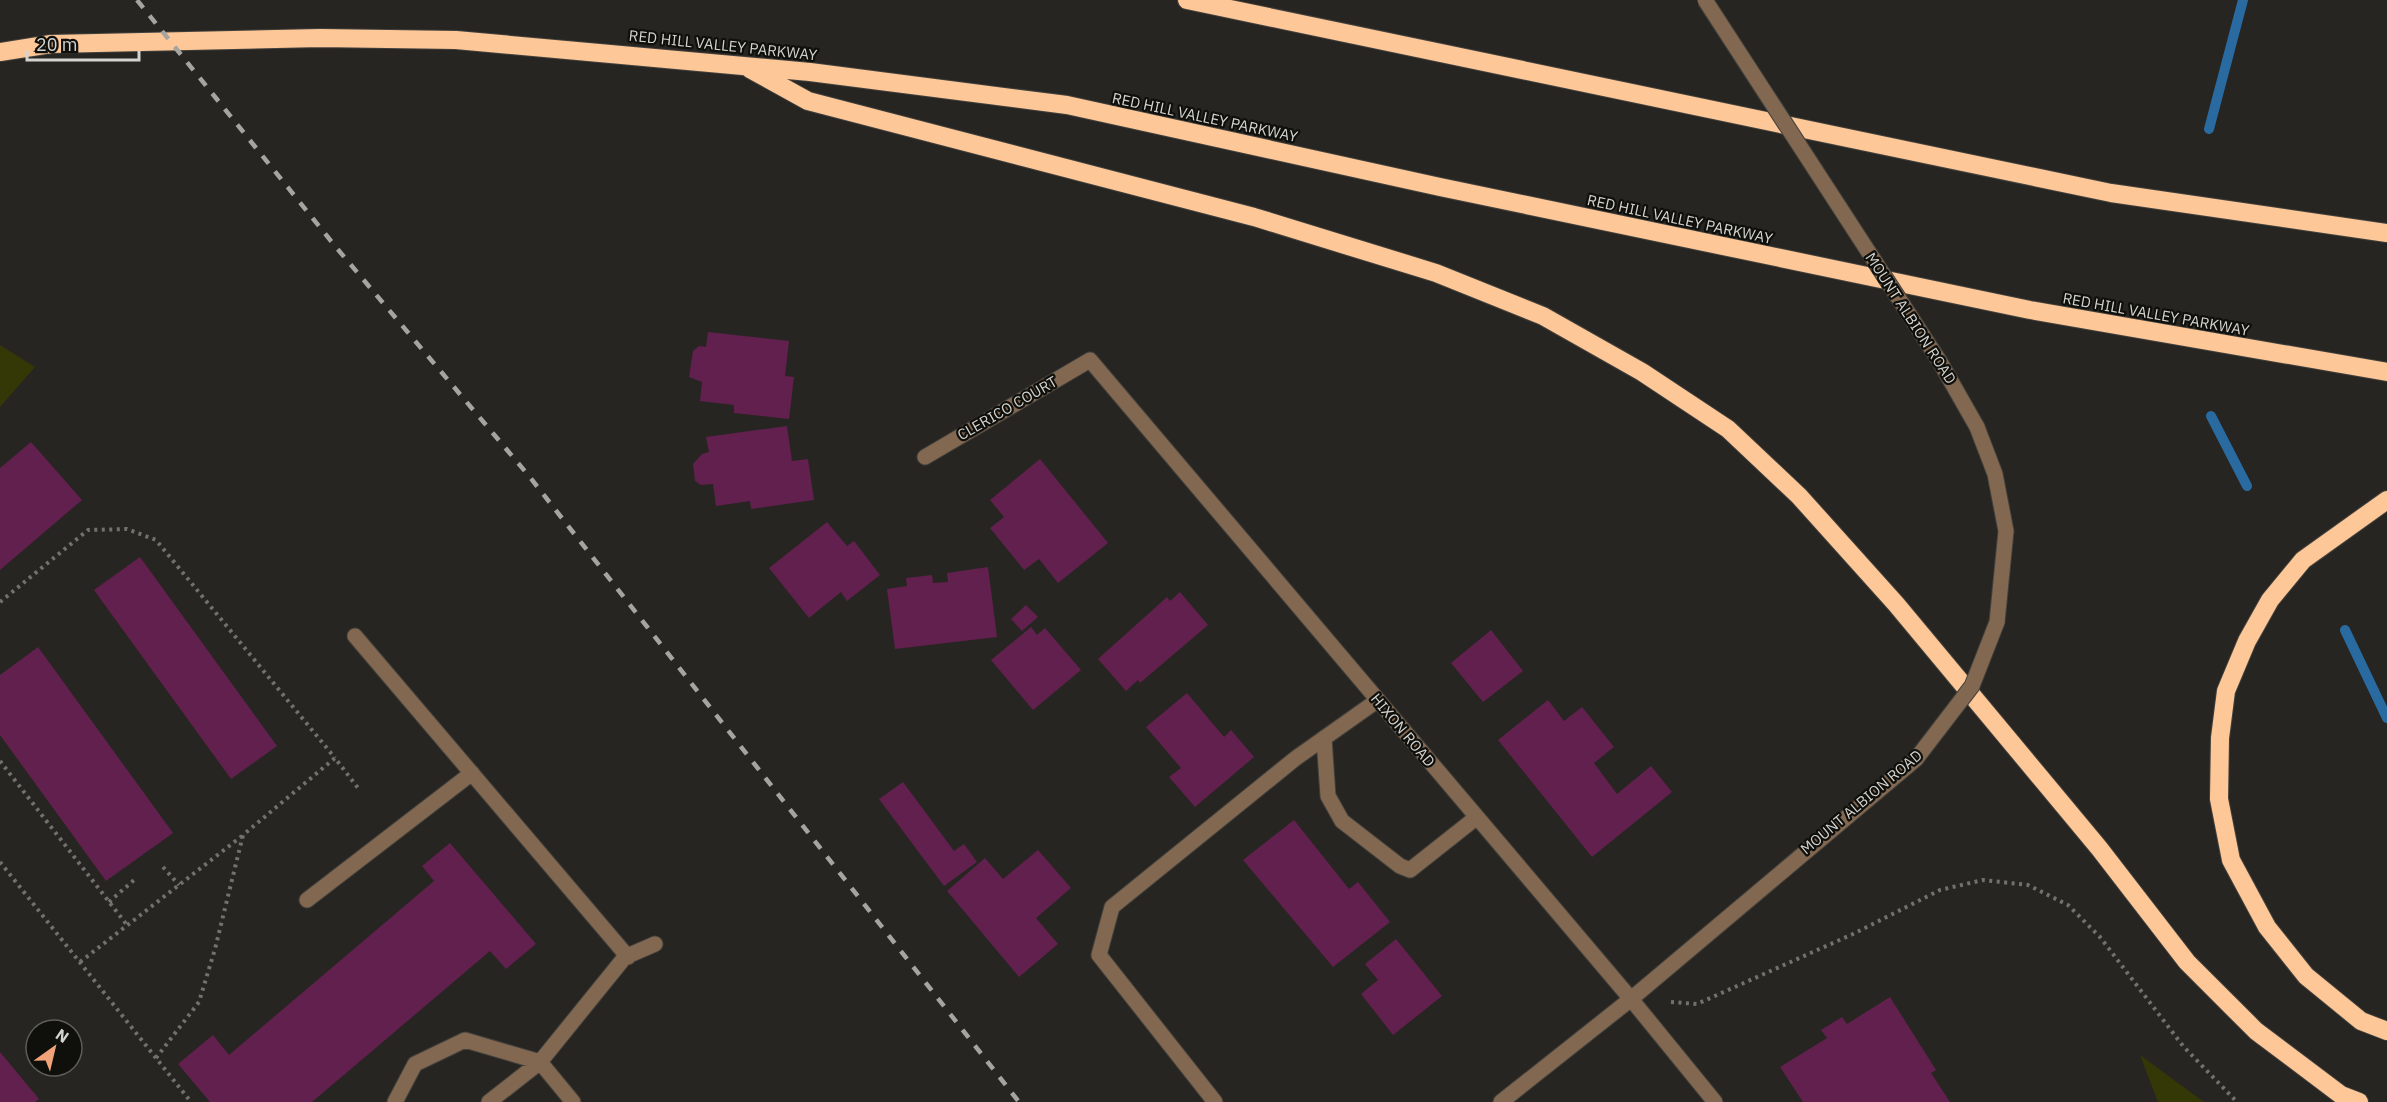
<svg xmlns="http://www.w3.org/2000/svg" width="2387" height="1102" viewBox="0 0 2387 1102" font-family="'IBM Plex Sans',sans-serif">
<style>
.green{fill:#343806}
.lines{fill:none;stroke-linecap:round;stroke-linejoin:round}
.stream{stroke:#296aa1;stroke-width:10}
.building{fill:#61204e}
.minor-casing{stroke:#43413d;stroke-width:17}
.highway-casing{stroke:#43413d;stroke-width:20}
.path{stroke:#73716d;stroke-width:4;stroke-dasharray:3 4.5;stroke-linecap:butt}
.minor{stroke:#826850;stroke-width:15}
.highway{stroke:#fdc797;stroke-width:18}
.rail{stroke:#a5a4a0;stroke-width:4.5;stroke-dasharray:10 10;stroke-linecap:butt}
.minor-bridge-casing{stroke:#43413d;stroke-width:17;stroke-linecap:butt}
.minor-bridge{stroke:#826850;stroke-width:15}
.labels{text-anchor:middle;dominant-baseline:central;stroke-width:4.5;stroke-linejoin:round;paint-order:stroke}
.street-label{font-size:15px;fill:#d4d3cf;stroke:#0f0f0c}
</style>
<rect width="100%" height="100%" fill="#272521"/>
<path class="green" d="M0,345l35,22 -35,40z
M2140,1055l64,47h-46z"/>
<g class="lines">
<path class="stream" d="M2209,129l34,-129
M2211,416l36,70
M2345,630l42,88"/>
</g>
<path class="building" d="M708,332l81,9 -4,35 9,1 -5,42 -55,-6v-8l-34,-4 2,-19 -13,-5 4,-26 6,-5 7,1z
M787,426l5,35 16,-2 6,41 -63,9 -1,-8 -34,5 -3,-22 -12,1 -6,-4 -2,-17 9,-10 7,-2 -3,-15z
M31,442l51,58 -82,70v-102z
M1040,459l68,84 -50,40 -19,-24 -15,11 -34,-42 14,-11 -14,-17z
M827,522l20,24 7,-5 26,34 -33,26 -6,-9 -32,26 -40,-50z
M140,557l137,189 -46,33 -137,-189z
M988,567l9,70 -102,12 -8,-60 20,-3 -1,-8 26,-3 1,8 15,-1 -1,-9z
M1180,592l28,33 -68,58 -2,-3 -12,11 -28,-32 69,-62 3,4z
M1026,605l12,12 -16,14 -11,-12z
M1031,627l6,8 8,-7 36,42 -48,40 -42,-50z
M1491,630l32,41 -40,31 -32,-39z
M38,647l135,186 -67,48 -106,-146v-60z
M1187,693l37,44 7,-7 23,27 -59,50 -26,-30 12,-9 -35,-41z
M1548,700l16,21 18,-14 32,40 -20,16 23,31 34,-28 21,26 -80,65 -94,-117z
M903,782l51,69 10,-7 13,18 -33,24 -65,-87z
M1294,820l55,69 9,-7 32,40 -57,45 -90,-107z
M450,843l86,101 -30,25 -16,-18 -178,151h-102l-32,-38 35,-29 16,20 205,-174 -12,-15z
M1038,850l33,38 -35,30 22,26 -39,33 -72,-86 38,-33 18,21z
M1396,939l46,57 -49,39 -32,-41 17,-14 -13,-16z
M1890,997l46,73 -5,3 19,29h-147l-23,-35 47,-29 -6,-8 21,-13 5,7z
M0,1052l39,47 -4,3h-35z"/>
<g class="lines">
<defs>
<path id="minor" d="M1977,427l18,47 11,57 -9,91
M925,457l165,-97 541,639 84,103
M355,636l273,321
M1324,738l4,58 14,25 58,45 10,4 67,-53
M307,900l165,-127
M395,1102l20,-38 50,-24 75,22 33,40
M489,1102l51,-40 85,-105 30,-13
M1215,1102l-116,-147 13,-48 184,-149 82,-58
M1501,1102l130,-103 285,-240"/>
<path id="highway" d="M1187,0l924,193 276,40
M0,52l51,-8 269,-6 136,2 354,32 257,33 373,82 590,123 357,62
M750,69l58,32 446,116 182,56 107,43 99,56 86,57 71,67 97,108 203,244 88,114 69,69 85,64 18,7
M2387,500l-84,60 -33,40 -23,41 -21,50 -6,47 -1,61 12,61 36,67 39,49 55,45 26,10"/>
</defs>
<use href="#minor" class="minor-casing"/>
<use href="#highway" class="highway-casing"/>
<path class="path" d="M0,602l88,-72 39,-1 29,11 179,218
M0,761l127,164
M0,862l191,240
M163,867l16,18
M109,902l25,-22
M80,962l162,-126
M1671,1002l26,2 156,-70 87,-44 43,-10 45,5 40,20 32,32 83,109 54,56
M156,1058l43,-56 16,-53 28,-114 92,-77 23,30"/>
<use href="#minor" class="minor"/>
<use href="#highway" class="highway"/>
<path class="rail" d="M137,0l198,246 194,230 490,626"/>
<defs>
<path id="minor-bridge" d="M1705,0l235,362 37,65
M1916,759l56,-73 25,-64"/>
</defs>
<use href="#minor-bridge" class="minor-bridge-casing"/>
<use href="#minor-bridge" class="minor-bridge"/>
</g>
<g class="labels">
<g class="street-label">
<text transform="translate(723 45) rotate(6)">RED HILL VALLEY PARKWAY</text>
<text transform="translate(1205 117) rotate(12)">RED HILL VALLEY PARKWAY</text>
<text transform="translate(1680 219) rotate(12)">RED HILL VALLEY PARKWAY</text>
<text transform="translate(2156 314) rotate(10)">RED HILL VALLEY PARKWAY</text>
<text transform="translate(1911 318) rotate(57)">MOUNT ALBION ROAD</text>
<text transform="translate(1007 408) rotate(-30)">CLERICO COURT</text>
<text transform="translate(1403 730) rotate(50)">HIXON ROAD</text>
<text transform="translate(1861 802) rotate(-40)">MOUNT ALBION ROAD</text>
</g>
</g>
<g transform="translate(54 1048) rotate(34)"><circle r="28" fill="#0f0f0c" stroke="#5e5d5a" stroke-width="1.5"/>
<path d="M0-4.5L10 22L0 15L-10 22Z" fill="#f0a278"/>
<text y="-9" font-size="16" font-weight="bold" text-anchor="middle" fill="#d4d3cf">N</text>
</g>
<path d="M27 51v9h112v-9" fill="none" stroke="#d4d3cf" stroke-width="3"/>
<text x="36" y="51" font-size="18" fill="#d4d3cf" stroke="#0f0f0c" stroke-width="4.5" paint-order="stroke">20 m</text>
</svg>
